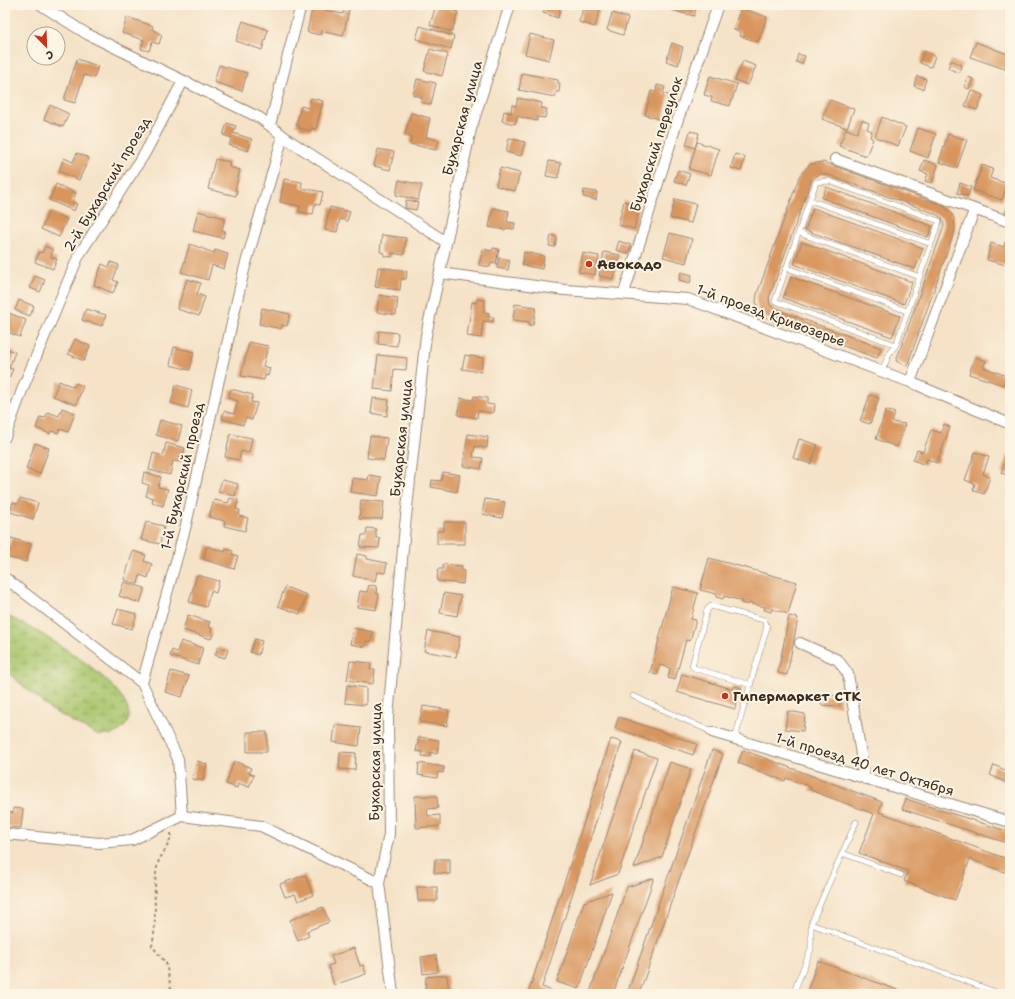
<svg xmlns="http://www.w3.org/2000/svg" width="1015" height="999" viewBox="0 0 1015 999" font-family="'Shantell Sans',sans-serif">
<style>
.wetland{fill:url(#wetland-marsh);stroke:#717744}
.building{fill:#d8955d}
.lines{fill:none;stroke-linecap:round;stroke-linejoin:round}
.lane-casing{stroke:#988672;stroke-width:6}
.street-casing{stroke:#988672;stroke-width:12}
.path{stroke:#988672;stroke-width:2;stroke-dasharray:3 3;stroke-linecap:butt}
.lane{stroke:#fff;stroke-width:5}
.street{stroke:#fff;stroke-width:10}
.poi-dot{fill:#c8321e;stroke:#fcf5e5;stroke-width:1.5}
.labels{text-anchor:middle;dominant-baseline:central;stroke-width:4;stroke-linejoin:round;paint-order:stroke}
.street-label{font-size:14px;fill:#3b2a1e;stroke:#fcf5e5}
.poi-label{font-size:14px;font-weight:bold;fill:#3b2a1e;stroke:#fcf5e5;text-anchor:start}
</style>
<defs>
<pattern id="wetland-marsh" width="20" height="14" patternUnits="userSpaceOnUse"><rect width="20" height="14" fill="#a7c46b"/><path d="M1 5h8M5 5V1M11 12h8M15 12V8" fill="none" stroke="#899f57"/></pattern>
</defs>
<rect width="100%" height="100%" fill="#fcf5e5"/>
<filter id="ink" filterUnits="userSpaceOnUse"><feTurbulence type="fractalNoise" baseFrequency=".025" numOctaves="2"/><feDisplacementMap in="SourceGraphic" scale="8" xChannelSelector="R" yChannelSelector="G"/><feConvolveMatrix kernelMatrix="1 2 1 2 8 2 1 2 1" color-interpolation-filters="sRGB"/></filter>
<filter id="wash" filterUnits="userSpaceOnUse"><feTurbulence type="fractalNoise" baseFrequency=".012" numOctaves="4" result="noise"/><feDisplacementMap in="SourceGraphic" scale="16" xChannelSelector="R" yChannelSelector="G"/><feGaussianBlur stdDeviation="0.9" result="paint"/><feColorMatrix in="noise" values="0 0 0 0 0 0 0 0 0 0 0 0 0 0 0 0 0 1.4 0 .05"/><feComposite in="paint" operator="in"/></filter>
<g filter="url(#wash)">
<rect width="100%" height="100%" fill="#f5e2c7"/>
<path class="wetland" d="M5,615c24,10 147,78 120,111 -8,9 -17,10 -28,9l-47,-26 -45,-39z"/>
<g id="blocks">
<path class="building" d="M313,5h13l-1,5 18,4 1,-5 5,1 -6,26 -22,-5 -1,4 -13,-3z
M436,5l22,7 -6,20 -22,-7z
M546,5h15l-3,13 -15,-5z
M584,5l16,5 -5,17 -16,-5z
M672,5h25l-3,11 -23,-6z
M730,5h11l-2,5 -10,-3z
M741,8l26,9 -9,25 -18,-6 1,-4 -8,-3z
M612,13l16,5 -5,17 -16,-5z
M127,17l26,9 -1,3 10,6 -3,9 -7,-2 -3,9 -8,-2 3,-9 -22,-7z
M243,21l25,9 -6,20 -26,-9z
M420,26l34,10 -3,13 -35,-10z
M530,34l24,6 -5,20 -24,-6z
M976,42l34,13 -5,14 -35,-12z
M672,43l11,4 -5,18 -12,-4z
M430,49l18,5 -6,22 -18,-5z
M924,51l11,5 -4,11 -11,-4z
M798,54l7,2 -3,8 -6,-2z
M77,59l21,7 -4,12 -10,-3 -9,28 -11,-3z
M951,60l11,5 -3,8 -11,-5z
M743,61l13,5 -8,19 -13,-5z
M219,65l28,8 -5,18 -28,-9z
M522,73l36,7v3h2l-1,9h-3l-1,5 -36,-7z
M710,76l27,8 -7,22 -19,-5 1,-4 -8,-2z
M917,76l9,3 -3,10 -9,-3z
M968,77l5,2 -4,10 -5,-2z
M417,79l19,4 -5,22 -10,-3 1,-5 -9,-2z
M657,85l8,2 -2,7 6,1 -6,25 -18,-5 6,-24 5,1z
M971,90l12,5 -6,15 -12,-4z
M311,98l12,3 -7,28 -5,-1v3l-12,-3v-3h-3l5,-19 8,2z
M518,98l24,5 -1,5 6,1 -2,9 -8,-1v4l-20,-5 -2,8 -13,-3 2,-10 7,2 1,-8 4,1z
M830,100l24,9 -7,19 -25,-9z
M50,105l19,9 -6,13 -19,-8z
M411,113l19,5 -4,19 13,3 -3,10 -26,-6 1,-7 -6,-2z
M882,117l24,10 -8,19 -23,-9z
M862,120l7,3 -2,6 5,2 -2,6 3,2 -7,17 -27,-10 7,-17 11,4z
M227,123l9,3 -3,7 19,6 -4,12 -19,-6 3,-7 -9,-3z
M918,128l18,6 -8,24 -18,-7z
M690,131l9,2 -4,15 -9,-3z
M948,134l19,6 -10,28 -18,-6z
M509,138l16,4 -4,14 -15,-4z
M697,142l22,7 -8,26 -22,-6z
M378,149l16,3 -4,18 -16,-4z
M77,153l12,5 -10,22 -20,-9 5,-13 9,4z
M735,154l10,3 -4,14 -10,-3z
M215,159l15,3 -1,5 11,3 -5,20h2l-1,6 -28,-7z
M924,160l14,5 -6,18 -7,-2 3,-7 -8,-3z
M549,161l12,2 -3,15 -12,-2z
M823,162l119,43 9,7 3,6 1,12 -48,136 -11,-5 48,-135 -2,-8 -8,-5 -109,-39h-5l-8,5 -43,119 1,7 5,4 106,39 -4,10 -106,-38 -7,-4 -6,-7 -2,-8 1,-7 43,-119 10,-11z
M982,165l11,4 -3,9 18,6 -6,16 -29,-10z
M500,168l20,5 -5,18 -19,-5z
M678,170l12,4 -4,11 -12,-4z
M284,179l18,3 -1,6 22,4 -3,13 -5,-1 -2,10 -14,-2 1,-6 -20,-4z
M399,180l23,5 -4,15 -22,-5z
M960,183l11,4 -3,9 -11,-3z
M56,184l20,9 -4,9 5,2 -3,7 -25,-11z
M826,187l106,39 -4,11 -106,-39z
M584,190l13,2 -1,8 -13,-3z
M675,199l21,5 -5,19 -21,-5z
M1010,199v16l-5,-2z
M406,200l12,2 -2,8 -11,-2z
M624,201l16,4 -6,24 -16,-4z
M330,207l20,5 -3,9 -7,-2 -3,13 -12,-2z
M493,208l16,3 -2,11 8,1 -1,6 -8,-1 -1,2 -16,-3z
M813,208l110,40 -8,21 -110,-39z
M49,211l18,8 -8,18 -18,-8z
M198,211l27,7 -3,12 3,1 -2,7 -30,-7z
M670,233l22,6 -6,24 -23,-6z
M382,235l24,3 -2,17 -12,-2v4l-8,-1v-3l-4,-1z
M551,235l6,2 -2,10 -6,-1z
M619,241l12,4 -3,9 -12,-4z
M802,242l110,40 -8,22 -110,-40z
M1005,242l5,1v23l-23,-6 4,-17 13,4z
M190,244l24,9 1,-3 13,4 -4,15 -12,-4 -4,15 -27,-8z
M45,246l8,4 -2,7 6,2 -4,10 -18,-7 4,-10 3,1z
M493,248l6,1 -3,15 -5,-1 -1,4 -11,-2 4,-16 9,2z
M524,252l20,4 -2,13 -20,-4z
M604,252l16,3 -6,24 -15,-3z
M583,253l16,3 -4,19 -16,-3z
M499,258l11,2 -2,10 -11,-2z
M111,262l8,3 -6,15 5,2 -5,11 -19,-8 8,-21 7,3z
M378,267l29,4 -1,8h-5l-1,11 -25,-3z
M681,272l11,3 -2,8 -11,-3z
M35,276l10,4 -5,12 -10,-4z
M791,277l109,39 -8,21 -109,-39z
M187,279l14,4 -4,11 8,3 -6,19 -22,-7z
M379,295l19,3 -2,17 -19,-3z
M477,299l8,1 -1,12 5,1 -1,4h6l-1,5 -10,-1 -2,17 -14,-2 5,-34 4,1z
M19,300l15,6 -4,10 -15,-6z
M515,304l21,3 -3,18h-4v-3l-16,-2z
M262,308l28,6 -3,12 -5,-1 -1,4 -22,-5z
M86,309l20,6 -4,11 -20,-6z
M9,313l17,7 -6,17 -15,-6v-9z
M379,331l19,2 -1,13 -19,-2z
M75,339l15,7 -6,15 -16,-7z
M249,342l19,4 -5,20 7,2 -2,8 -3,-1 -1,5 -23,-4z
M174,347l20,5 -4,18 -20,-5z
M5,348l10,4 -6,16 4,1 -4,9 -4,-1z
M378,355l29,3 -1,12 -12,-1 -2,22 -18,-2z
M465,355l18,3 -2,14 -19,-3z
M975,357l11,4 -3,6 24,9 -4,9 -34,-11z
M59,381l15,6 2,-4 7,3 -7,19 -23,-9z
M176,385l16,5 -4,18 -17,-5z
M231,389l22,6 -2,7 6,1 -5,17 -6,-2 -3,7 -21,-6 2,-8 10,3 4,-13 -10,-3z
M870,395l9,3 -9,26 -10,-3z
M474,396l13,2v6l7,1 -1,8 -15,-2 -1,7 -19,-3 2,-17 13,2z
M373,398l16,2 -2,16 -16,-3z
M62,408l13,5 -7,19 -8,-3 -2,4 -7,-2 -1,3 -14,-6 4,-11 5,1 3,-6 11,4z
M886,410l9,3 -3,9 13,2 -8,23 -21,-8z
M160,420l22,6 -4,15 -22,-6z
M944,424l6,3 -13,36 -10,-4 -2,6 -12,-5 4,-10 6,2 8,-22 10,3z
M230,434l22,4 -3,15 -8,-2 -2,9 -14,-3z
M468,434l20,3 -1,11 -12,-2 -2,11 10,1 -2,11 -18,-3z
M370,436l17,2 -3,22 -17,-2z
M799,439l19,6 -7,19 -18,-6z
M35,443l14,5 -9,26 -14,-5z
M166,443l19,5 -4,14 -8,-1 -3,14 -21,-5 4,-17 10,3z
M975,452l14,5 -6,17 7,3 -6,17 -11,-4 2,-6 -10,-4z
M1007,456l3,1v19l-9,-3z
M144,472l17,5 -3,10 10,2 -5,17 -11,-3 1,-5 -7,-2 3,-11 -7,-2z
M443,472l17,3 -3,17 -26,-5 1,-7 9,1z
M369,475l12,2 -3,19 -28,-4 2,-14 16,2z
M222,480l16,4 -3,12 -17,-4z
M20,498l18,5 -5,16 -23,-7 3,-10 5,2z
M230,498l8,2 -2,9 4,1 -1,6 9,2 -3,13 -21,-5 1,-5 -16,-4 5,-17 14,3z
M485,499l20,3 -3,16 -20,-4z
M361,500l23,2 -2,17h-23z
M146,522l18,4 -4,18 -19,-4z
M444,522h21v22h-28v-13h7z
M367,528l9,1v9h4l-1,10 -19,-1 2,-12h4z
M11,538l20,6 -5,18 -20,-5z
M207,546l18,6 1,-3 7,2 -1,3 6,2 -4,13 -31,-10z
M133,551l13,4 -2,6 8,3 -4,14 -8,-3 -2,9 -14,-4z
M357,554l10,2v3l20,4 -2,10 -8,-1 -2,9 -22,-5z
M709,558l88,24 -9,32 -16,-5 -1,3 -7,-2 1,-3 -16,-4 -1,2 -7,-2 1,-2 -18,-5 -1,3 -7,-2 1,-3 -17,-4z
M443,564l19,2 -1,4 3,1 -1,13 -26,-3 1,-12h5z
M197,575l22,6 -3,12 -5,-2 -5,16 -17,-5z
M124,582l21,6 -5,15 -21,-7z
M369,585l7,1 1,8h2l-3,16 -19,-3 3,-16 7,1z
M285,587l22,8 -7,19 -22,-8z
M673,587l25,6 -7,26 5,1 -6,21 -4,-1 -11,40 -7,-2 2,-10 -10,-3 -3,10 -7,-2z
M444,593l17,3 -4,20 -17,-3z
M118,609l19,5 -5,15 -19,-5z
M188,615l22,7 -2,5 4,1 -1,4 2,1 -2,6 -28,-9z
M789,616l9,2 -11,57 -9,-2z
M353,628l20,4 -2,10 -5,-1 -1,6 -15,-3z
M428,631l32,6 -4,20 -32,-6z
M255,639l7,2 -4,14 -8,-3z
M181,641l22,7 -5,17 -28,-9 2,-6 5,2z
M218,647l10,3 -3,8 -10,-3z
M350,661l21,2 -1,7h5l-2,14 -26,-4z
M171,671l18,5 -7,21 -17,-5z
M682,674l50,15 2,-3 8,2 -7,21 -58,-17z
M347,685l19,3v17l-21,-2z
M822,695l18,1v10l-19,-1z
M423,706l26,4 -2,16 -27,-4z
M788,711l17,3 -2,17 -18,-2z
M619,717l78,27 -4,11 -78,-27z
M335,725l26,3 -2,18 -26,-4z
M247,732h20v20h-20z
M419,737l20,3 -2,14 -7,-2v5l-8,-1 1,-4 -7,-1z
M611,739l11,3 -80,245 18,7h-32z
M712,750l11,4 -1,3 -83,237h-12z
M743,750l139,52 -3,10 131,48v14l-40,-15 -15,41 -51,-19 4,-10 -49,-18 15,-39 -64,-24 1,-3 -25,-9 -1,3 -47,-18z
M635,751l22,7 -39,116 -28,11z
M340,752l16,1 -1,17 -16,-1z
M197,761l10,3 -4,17 -11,-2z
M234,761l17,7 -2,5 5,2 -5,12 -11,-4 -1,5 -11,-4z
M670,762l21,7 -29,88 -28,11z
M419,763l25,4 -1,6 -5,-1 -1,6 -19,-3z
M994,765l15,7 -4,10 -15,-7z
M415,796h22l1,12 -11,1 1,7 12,-1v11l-24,2z
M906,799l104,33v12l-108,-35z
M13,808l10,1 -2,19 -16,-1v-15l8,1z
M435,859h15v15l-16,-1z
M305,875l8,20 -15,6 -3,-7 -10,3 -5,-13z
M654,878l-41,116 -23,-2 37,-105z
M417,887h20v14h-19z
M612,892l-33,97 -22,-7 27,-80z
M323,907l6,15 -22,9 2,5 -11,5 -8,-21z
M354,948l6,18 3,-1 3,9 -32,11 -6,-19 6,-2 -3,-8z
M436,955l2,17 -15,2 -2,-17z
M818,961l90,33h-102z
M447,975l2,19h-24l1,-17z"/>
</g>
</g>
<g filter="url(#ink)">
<use href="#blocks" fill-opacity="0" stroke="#988672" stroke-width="1"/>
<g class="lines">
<defs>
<path id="lane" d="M810,200l121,44
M799,233l121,44
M787,268l120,43
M882,371l8,-19 6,-7 43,-124 -110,-40 -13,1 -41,119 121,44
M633,696l79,36
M735,739c10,-37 21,-75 32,-112l-3,-7 -53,-14 -4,4 -15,56 2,2 57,17
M856,822l-45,102 190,70
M842,853l59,22
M793,994l18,-45v-25"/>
<path id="street" d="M41,5l46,29 173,84 30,23 156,101
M270,125l31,-120
M835,159l175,63
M440,273l125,17 123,9 222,83 100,42
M624,293l53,-171 41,-117
M910,382l64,-171
M5,437l19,-52 55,-130 66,-102 38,-72
M5,578l137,105
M800,643l38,17 10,14 17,105
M712,732l298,90
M182,816l-4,-57 -36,-76 43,-154 59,-259 39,-134
M5,834l94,9 33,-3 50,-24 79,10 118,57
M393,994l-14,-111 10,-49 -1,-117 17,-191 21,-191 45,-206 39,-124"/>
</defs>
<use href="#lane" class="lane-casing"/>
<use href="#street" class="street-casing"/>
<path class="path" d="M171,833c0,13 -12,22 -14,34 -5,26 1,53 -5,79l14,17 6,31"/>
<use href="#lane" class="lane"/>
<use href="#street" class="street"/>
</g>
</g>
<g class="poi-dot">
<circle cx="589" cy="264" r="4"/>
<circle cx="725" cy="696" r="4"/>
</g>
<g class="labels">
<g class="street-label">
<text transform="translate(462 118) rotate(-75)">Бухарская улица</text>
<text transform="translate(656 144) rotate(-72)">Бухарский переулок</text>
<text transform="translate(107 184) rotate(-59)">2-й Бухарский проезд</text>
<text transform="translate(771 315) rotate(20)">1-й проезд Кривозерье</text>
<text transform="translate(401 438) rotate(-84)">Бухарская улица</text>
<text transform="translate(182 476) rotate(-77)">1-й Бухарский проезд</text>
<text transform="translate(375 762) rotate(-89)">Бухарская улица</text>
<text transform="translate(865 764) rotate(17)">1-й проезд 40 лет Октября</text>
</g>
<g class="poi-label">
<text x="597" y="264">Авокадо</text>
<text x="733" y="696">Гипермаркет СТК</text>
</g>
</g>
<rect width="1015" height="999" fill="none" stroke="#fcf5e5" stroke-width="20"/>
<g transform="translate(46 46) rotate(157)"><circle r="19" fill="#fcf5e5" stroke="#afa495"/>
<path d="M0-3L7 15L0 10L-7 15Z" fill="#c8321e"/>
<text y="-6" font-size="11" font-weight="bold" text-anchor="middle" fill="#3b2a1e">С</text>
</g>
</svg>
